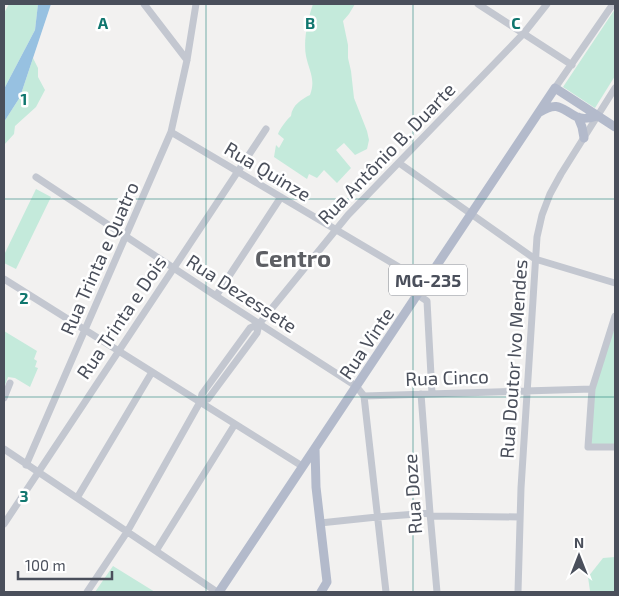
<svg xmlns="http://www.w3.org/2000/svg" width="619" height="596" viewBox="0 0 619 596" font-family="'Exo 2',sans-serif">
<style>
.green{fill:#c4eadb}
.water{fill:#97c1e1}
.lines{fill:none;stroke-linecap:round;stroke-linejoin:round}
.minor{stroke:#c3c7d0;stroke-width:7}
.major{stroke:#b3bacb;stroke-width:9}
.grid{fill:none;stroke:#0f766e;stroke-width:1;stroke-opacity:0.55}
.labels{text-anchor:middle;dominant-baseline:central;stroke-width:5;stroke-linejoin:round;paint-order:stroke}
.shield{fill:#fff;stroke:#80848c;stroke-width:1}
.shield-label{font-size:18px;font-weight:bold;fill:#4a4f5b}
.street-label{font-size:19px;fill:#4a4f5b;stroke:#fff}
.district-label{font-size:24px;font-weight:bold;fill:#5d5f64;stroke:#fff}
.grid-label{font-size:16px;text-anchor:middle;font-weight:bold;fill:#0f766e;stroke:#fff;stroke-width:5;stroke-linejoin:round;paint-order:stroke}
</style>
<rect width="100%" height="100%" fill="#f2f1f0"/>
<path class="green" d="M9,4h29l-3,26 -31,59v-76z
M313,4h42l-6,10 -6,7 5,24v13l3,13 3,27 13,33 2,9 -2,9 -12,6 -11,-12 -8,7 15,18 -14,15 -13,-13 -7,8 -8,-4 -2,5 -33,-22 2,-12 3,3 5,-9 -6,-5c1,-4 10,-16 13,-18 1,-11 11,-17 19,-21 6,-16 -1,-24 -4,-39 -3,-15 2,-38 7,-52z
M615,9v67l-20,32 -32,-21z
M33,58l5,10v9l7,13 -9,17 -21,19 -1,8 -10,11v-23l16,-25z
M36,189l15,8 -35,72 -12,-6v-8z
M615,326v119h-24l3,-55z
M4,331l33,20 -3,8 3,2 -2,6 3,1 -8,19 -15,-9 -7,-1 -4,11z
M615,557v35h-30l5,-1 -2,-14 15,-19z
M113,566l42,26h-60z"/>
<path class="water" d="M38,4h13l-31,93 -16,25v-33l31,-59z"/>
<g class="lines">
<path class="minor" d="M144,4l43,56
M478,4l94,61
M555,88l58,-84
M171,132l255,151
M399,163l136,96 80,24
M36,177l180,119 140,90 8,10
M4,279l298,187
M418,295l9,6 5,93
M216,296l65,-99
M615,316l-23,73 -4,58h27
M421,394l9,119 7,79
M364,396l228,-7
M364,396l22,196
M4,398l6,-15
M200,402l8,-3 49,-66 2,-9
M4,449l213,143
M26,465l145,-333 16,-72 9,-56
M77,498l75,-126
M430,516l90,1
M320,523l57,-6 53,-4
M4,524l262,-395
M156,551l79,-127
M87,592l40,-60 73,-130 2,-8 48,-66 9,-4 89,-109 176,-182 23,-29
M518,592l3,-104 16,-251 5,-22 8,-21 11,-20 54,-86"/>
<path class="major" d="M555,88l60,39
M540,112c19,-12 22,-2 37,5 7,3 14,1 20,-1
M578,117l4,10 2,11
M315,448l1,39 11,95 -6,10
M219,592l336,-504"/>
</g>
<path class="grid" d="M206,4v588M413,4v588M4,199h611M4,397h611"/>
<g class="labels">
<rect class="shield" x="389" y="264.5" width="78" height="31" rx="4"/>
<g class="shield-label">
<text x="428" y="280">MG-235</text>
</g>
<g class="street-label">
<text transform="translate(386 153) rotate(-46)">Rua Antônio B. Duarte</text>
<text transform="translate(268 171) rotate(31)">Rua Quinze</text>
<text transform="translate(99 258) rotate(-66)">Rua Trinta e Quatro</text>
<text transform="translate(242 293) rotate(33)">Rua Dezessete</text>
<text transform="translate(121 317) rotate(-56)">Rua Trinta e Dois</text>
<text transform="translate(366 343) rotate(-56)">Rua Vinte</text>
<text transform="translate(513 359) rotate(-86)">Rua Doutor Ivo Mendes</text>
<text transform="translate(447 377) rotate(-2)">Rua Cinco</text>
<text transform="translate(412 494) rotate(-94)">Rua Doze</text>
</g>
<g class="district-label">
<text x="293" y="257">Centro</text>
</g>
</g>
<g class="grid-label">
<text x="103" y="29">A</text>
<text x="310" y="29">B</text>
<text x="516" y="29">C</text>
<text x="24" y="105">1</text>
<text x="24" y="304">2</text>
<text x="24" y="502">3</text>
</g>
<rect width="619" height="596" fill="none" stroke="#4a4f5b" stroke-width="10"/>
<g transform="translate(579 556)" stroke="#ffffff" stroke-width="4" paint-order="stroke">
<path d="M0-4L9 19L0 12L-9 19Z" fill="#4a4f5b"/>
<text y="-8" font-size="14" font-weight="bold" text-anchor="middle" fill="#4a4f5b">N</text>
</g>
<path d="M18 571v8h94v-8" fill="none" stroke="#4a4f5b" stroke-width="2.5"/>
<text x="25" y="571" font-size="15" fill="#4a4f5b" stroke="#ffffff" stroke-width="4" paint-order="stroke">100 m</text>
</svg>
